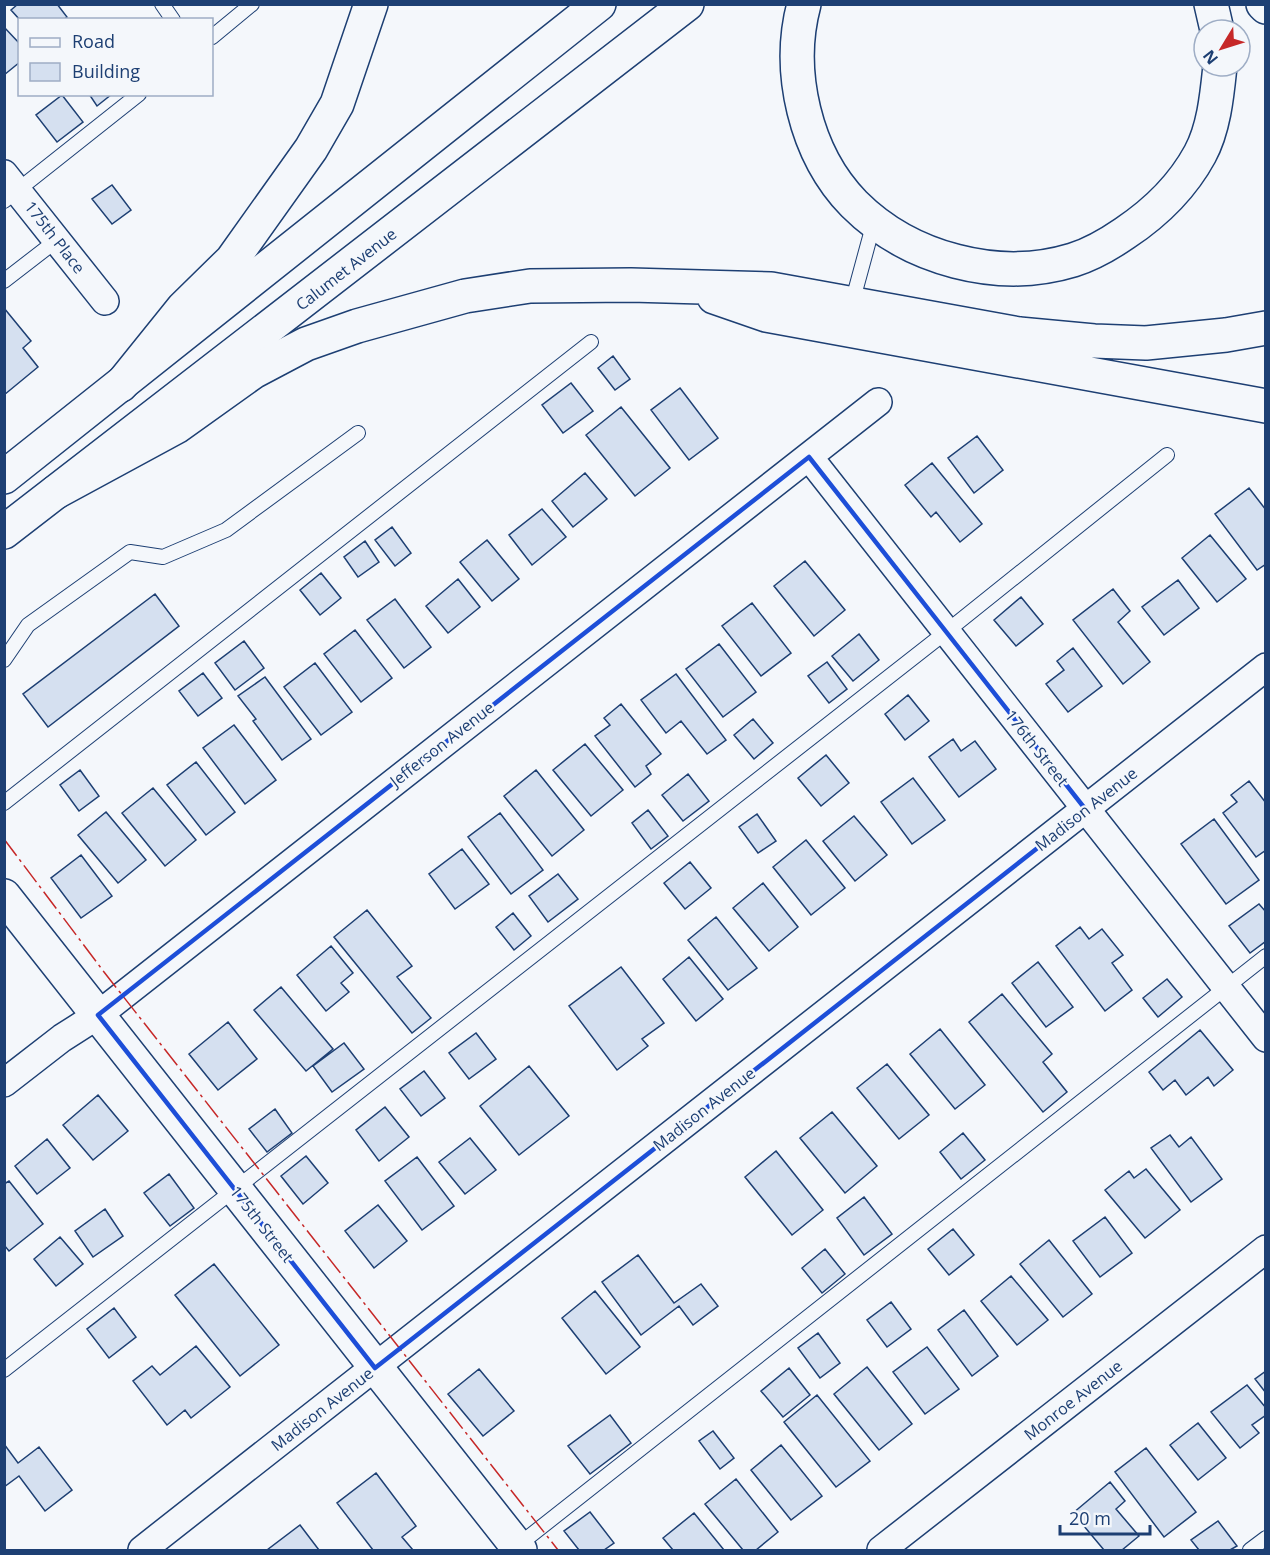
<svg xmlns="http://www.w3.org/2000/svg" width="1270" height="1555" viewBox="0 0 1270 1555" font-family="'Open Sans',sans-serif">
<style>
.building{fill:#d5e0f0;stroke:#1d3f73;stroke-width:1.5}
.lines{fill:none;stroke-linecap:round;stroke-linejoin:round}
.service-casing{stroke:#1d3f73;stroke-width:16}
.minor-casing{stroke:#1d3f73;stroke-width:30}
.tertiary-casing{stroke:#1d3f73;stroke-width:36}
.primary-casing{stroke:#1d3f73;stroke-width:36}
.motorway-casing{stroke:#1d3f73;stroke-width:36}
.service{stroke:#f4f7fb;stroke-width:14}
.minor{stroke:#f4f7fb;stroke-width:27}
.tertiary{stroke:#f4f7fb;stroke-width:33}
.primary{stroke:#f4f7fb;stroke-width:33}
.motorway{stroke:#f4f7fb;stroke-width:33}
.power{stroke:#c62828;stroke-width:1.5;stroke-dasharray:21 4.5 3 4.5;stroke-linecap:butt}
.marked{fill:none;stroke:#1d4ed8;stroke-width:4.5;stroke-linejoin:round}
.labels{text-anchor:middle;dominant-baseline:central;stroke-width:4.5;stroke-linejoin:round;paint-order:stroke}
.street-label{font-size:16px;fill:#1d3f73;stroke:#f4f7fb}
</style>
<rect width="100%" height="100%" fill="#f4f7fb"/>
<path class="building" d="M18,4h39l10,13 -4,3h-43l-9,-10z
M4,27l16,17v18l-16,13z
M89,94h23l-15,12z
M62,95l21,27 -26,20 -21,-27z
M112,185l19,25 -19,14 -20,-25z
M4,308l27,33 -8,7 15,19 -34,28z
M613,356l17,23 -15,11 -17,-22z
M571,383l22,28 -30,22 -21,-28z
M680,388l38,50 -29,22 -38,-50z
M621,407l49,61 -35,28 -49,-61z
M977,436l26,34 -29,23 -26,-35z
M932,463l50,61 -22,18 -24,-30 -5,5 -26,-32z
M585,473l22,26 -34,28 -21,-26z
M1249,488l17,22v54l-9,6 -42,-56z
M542,509l24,28 -34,28 -23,-30z
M392,527l19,26 -16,13 -20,-26z
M1210,535l36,44 -29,23 -35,-44z
M487,540l32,39 -27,22 -32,-39z
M365,541l14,21 -21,15 -14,-20z
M805,561l40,49 -31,26 -40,-50z
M321,573l20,25 -21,17 -20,-25z
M458,579l22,28 -32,26 -22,-27z
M1178,580l21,28 -35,27 -22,-28z
M1113,589l17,22 -12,11 32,40 -27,22 -50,-64z
M155,594l24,32 -131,101 -25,-33z
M1021,597l22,27 -27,22 -22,-26z
M395,599l36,48 -27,21 -37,-48z
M752,603l39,50 -30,23 -39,-50z
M355,630l37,48 -31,24 -37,-48z
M859,634l20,26 -26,21 -21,-25z
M244,641l20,27 -29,22 -20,-27z
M719,644l37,48 -33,25 -37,-48z
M1073,648l29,38 -34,26 -22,-28 18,-14 -7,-9z
M827,662l20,27 -18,14 -21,-27z
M315,663l37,49 -31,23 -37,-48z
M203,673l19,25 -24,18 -19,-25z
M676,674l50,66 -19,14 -26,-33 -15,12 -25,-33z
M265,677l46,62 -29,21 -29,-39 3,-2 -18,-23z
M908,695l21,26 -24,19 -20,-26z
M621,704l40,50 -15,12 5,8 -16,13 -40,-51 15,-11 -6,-7z
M753,719l20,24 -19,16 -20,-24z
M234,725l42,55 -31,24 -42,-56z
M953,739l8,12 14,-10 21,28 -37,28 -30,-40z
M585,744l38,46 -32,26 -38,-46z
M826,755l23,28 -28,23 -23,-28z
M196,762l39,50 -29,23 -39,-50z
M80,770l19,26 -20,15 -19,-26z
M536,770l48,60 -32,26 -48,-60z
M688,774l21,27 -26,20 -21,-26z
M913,778l32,42 -33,24 -31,-42z
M1249,781l17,22v47l-10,7 -33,-44 14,-11 -6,-7z
M153,788l43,52 -31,26 -43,-53z
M648,810l20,26 -17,13 -19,-26z
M106,812l40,48 -28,23 -40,-48z
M500,813l43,57 -32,24 -43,-57z
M757,814l19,27 -18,12 -19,-26z
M854,816l33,39 -32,26 -32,-40z
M1214,819l45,61 -33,24 -45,-60z
M806,840l39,48 -34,27 -38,-48z
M462,849l27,35 -34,25 -26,-35z
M81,855l31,41 -31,22 -30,-40z
M690,862l21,26 -26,21 -21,-26z
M558,874l20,25 -30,23 -19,-26z
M763,883l35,44 -29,24 -36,-43z
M1259,904l7,8v29l-16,12 -21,-27z
M367,910l45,56 -15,11 34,41 -19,15 -78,-96z
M513,913l18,23 -17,14 -18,-23z
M716,917l41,51 -29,22 -40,-50z
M1080,927l9,12 13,-10 21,26 -11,8 20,27 -27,21 -49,-65z
M331,946l22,27 -12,10 8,9 -23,19 -29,-36z
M689,957l34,42 -27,22 -33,-42z
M1038,962l35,45 -27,20 -34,-44z
M621,967l43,56 -22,16 6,7 -31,24 -48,-64z
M1167,979l15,18 -24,20 -15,-19z
M281,987l52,62 -27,22 -52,-61z
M1002,994l50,60 -9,8 24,30 -24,20 -74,-90z
M228,1022l29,37 -39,31 -29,-36z
M940,1029l45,56 -30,24 -45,-55z
M1200,1030l33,40 -19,16 -6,-9 -22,18 -11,-15 -12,10 -14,-18z
M476,1033l20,26 -27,20 -20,-26z
M344,1043l20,26 -32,23 -19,-26z
M887,1064l42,51 -30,24 -42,-51z
M529,1066l40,50 -50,39 -39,-49z
M424,1071l21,27 -24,18 -21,-27z
M98,1095l30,36 -35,29 -30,-35z
M385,1107l24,30 -30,24 -23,-31z
M275,1109l17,24 -25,19 -18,-23z
M832,1112l45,54 -32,27 -45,-55z
M963,1133l22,27 -24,19 -21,-27z
M1170,1135l9,12 12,-10 31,42 -31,23 -40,-54z
M470,1138l26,32 -31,24 -26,-32z
M47,1139l23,29 -33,26 -22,-28z
M776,1151l47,59 -31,25 -47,-58z
M306,1156l22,27 -25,21 -22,-28z
M417,1157l37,49 -32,24 -37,-49z
M1146,1169l34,41 -35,28 -40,-48 24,-19 5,7z
M169,1174l25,34 -24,18 -26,-33z
M9,1181l34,43 -34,27 -5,-6v-61z
M864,1197l28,37 -28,21 -27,-37z
M378,1205l29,36 -33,27 -29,-37z
M105,1209l18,27 -30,21 -18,-26z
M1105,1217l27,36 -32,24 -27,-36z
M953,1229l21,26 -25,20 -21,-26z
M60,1237l23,27 -27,22 -22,-27z
M1049,1240l43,54 -29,23 -43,-53z
M825,1249l20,25 -23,19 -20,-25z
M638,1255l36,48 27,-19 17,22 -25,19 -14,-19 -38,29 -39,-53z
M214,1264l65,81 -39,31 -65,-81z
M1011,1276l37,44 -31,25 -36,-44z
M595,1291l45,56 -34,27 -44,-56z
M891,1302l20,27 -24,18 -20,-27z
M114,1308l22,29 -27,21 -22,-29z
M964,1310l34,46 -26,20 -34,-46z
M818,1333l22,30 -20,15 -22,-30z
M196,1346l34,41 -39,31 -6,-8 -18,15 -34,-44 19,-15 8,9z
M927,1347l32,42 -34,25 -32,-42z
M867,1367l45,57 -33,26 -45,-56z
M789,1368l21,27 -27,22 -22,-26z
M479,1369l35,42 -31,25 -35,-42z
M1266,1371v22l-11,-14z
M1247,1385l19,23v7l-14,10 7,8 -19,15 -29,-36z
M817,1395l53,66 -34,26 -52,-65z
M610,1415l21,28 -41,31 -22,-28z
M1198,1423l28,35 -28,22 -28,-35z
M713,1431l21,27 -14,11 -21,-28z
M4,1444l14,19 21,-16 33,43 -27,21 -26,-35 -15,11z
M781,1445l41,51 -31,24 -40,-50z
M1146,1448l50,64 -32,25 -49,-65z
M376,1473l40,53 -14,11 11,13h-40l-36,-47z
M736,1479l42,53 -22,18h-13l-38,-46z
M1110,1482l15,19 -9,8 23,27 -17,14h-18l-31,-37z
M590,1512l24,31 -10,7h-25l-15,-19z
M694,1513l30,37h-51l-10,-12z
M1218,1521l19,25 -7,4h-31l-8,-10z
M300,1525l19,25h-52z"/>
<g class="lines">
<defs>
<path id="service" d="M162,4l11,16
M212,37l40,-33
M4,201l135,-107
M4,281l53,-41
M852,303l22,-81
M4,660l24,-35 102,-73 33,5 63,-27 132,-97
M4,803l587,-461
M4,1370l942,-738 221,-177
M516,1547l750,-591
M1250,1550l16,-12"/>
<path id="minor" d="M4,174l101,127
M809,457l457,581
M4,1083l58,-45 36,-23 780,-613
M142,1550l1124,-883
M881,1550l385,-301"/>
<path id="tertiary" d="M4,896l516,654"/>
<path id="primary" d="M4,477l595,-473
M4,532l683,-528"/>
<path id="motorway" d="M804,4c-18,67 1,150 50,200 55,55 144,79 219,56 19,-6 36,-16 52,-27 30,-20 57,-46 75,-79 14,-26 17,-59 20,-88
M1211,4l6,26
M1263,4l3,3
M714,297l52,18 500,91
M121,385l62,-77 49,-48 79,-111 26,-45 34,-100
M56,492l120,-65 77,-55 53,-28 51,-18 108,-30 65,-10 101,-1 140,4 248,45 75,7 52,2 80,-8 40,-7"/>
</defs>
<use href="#service" class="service-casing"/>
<use href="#minor" class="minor-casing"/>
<use href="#tertiary" class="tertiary-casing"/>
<use href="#primary" class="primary-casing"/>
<use href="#motorway" class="motorway-casing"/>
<use href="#service" class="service"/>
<use href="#minor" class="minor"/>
<use href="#tertiary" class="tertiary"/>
<use href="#primary" class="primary"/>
<use href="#motorway" class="motorway"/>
<path class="power" d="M4,839l100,133 454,578"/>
</g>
<path class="marked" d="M809,457l277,353 -711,558 -277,-353z"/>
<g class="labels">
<g class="street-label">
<text transform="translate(55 237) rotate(52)">175th Place</text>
<text transform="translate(346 269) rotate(-38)">Calumet Avenue</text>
<text transform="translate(442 744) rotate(-38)">Jefferson Avenue</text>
<text transform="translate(1037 748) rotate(52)">176th Street</text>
<text transform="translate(1086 809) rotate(-38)">Madison Avenue</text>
<text transform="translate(704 1109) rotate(-38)">Madison Avenue</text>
<text transform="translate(262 1224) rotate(52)">175th Street</text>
<text transform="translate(1073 1400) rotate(-38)">Monroe Avenue</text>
<text transform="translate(322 1409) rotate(-38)">Madison Avenue</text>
</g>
</g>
<rect width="1270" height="1555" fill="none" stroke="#1d3f73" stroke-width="12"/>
<rect x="18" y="18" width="195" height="78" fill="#f4f7fb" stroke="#9eadc5" stroke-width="1.5"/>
<rect x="30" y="38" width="30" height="9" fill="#f4f7fb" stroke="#9eadc5" stroke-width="1.5"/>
<text x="72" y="48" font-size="18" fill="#1d3f73">Road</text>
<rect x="30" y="63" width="30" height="18" fill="#d5e0f0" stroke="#9eadc5" stroke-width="1.5"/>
<text x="72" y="78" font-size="18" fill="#1d3f73">Building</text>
<g transform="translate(1222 48) rotate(232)"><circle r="28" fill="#f4f7fb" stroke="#9eadc5" stroke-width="1.5"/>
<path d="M0-4.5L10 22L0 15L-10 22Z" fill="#c62828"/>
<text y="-9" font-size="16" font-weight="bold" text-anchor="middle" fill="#1d3f73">N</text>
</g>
<path d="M1060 1525v9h90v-9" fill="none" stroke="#1d3f73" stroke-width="3"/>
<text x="1069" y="1525" font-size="18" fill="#1d3f73" stroke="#f4f7fb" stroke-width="4.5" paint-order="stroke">20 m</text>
</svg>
